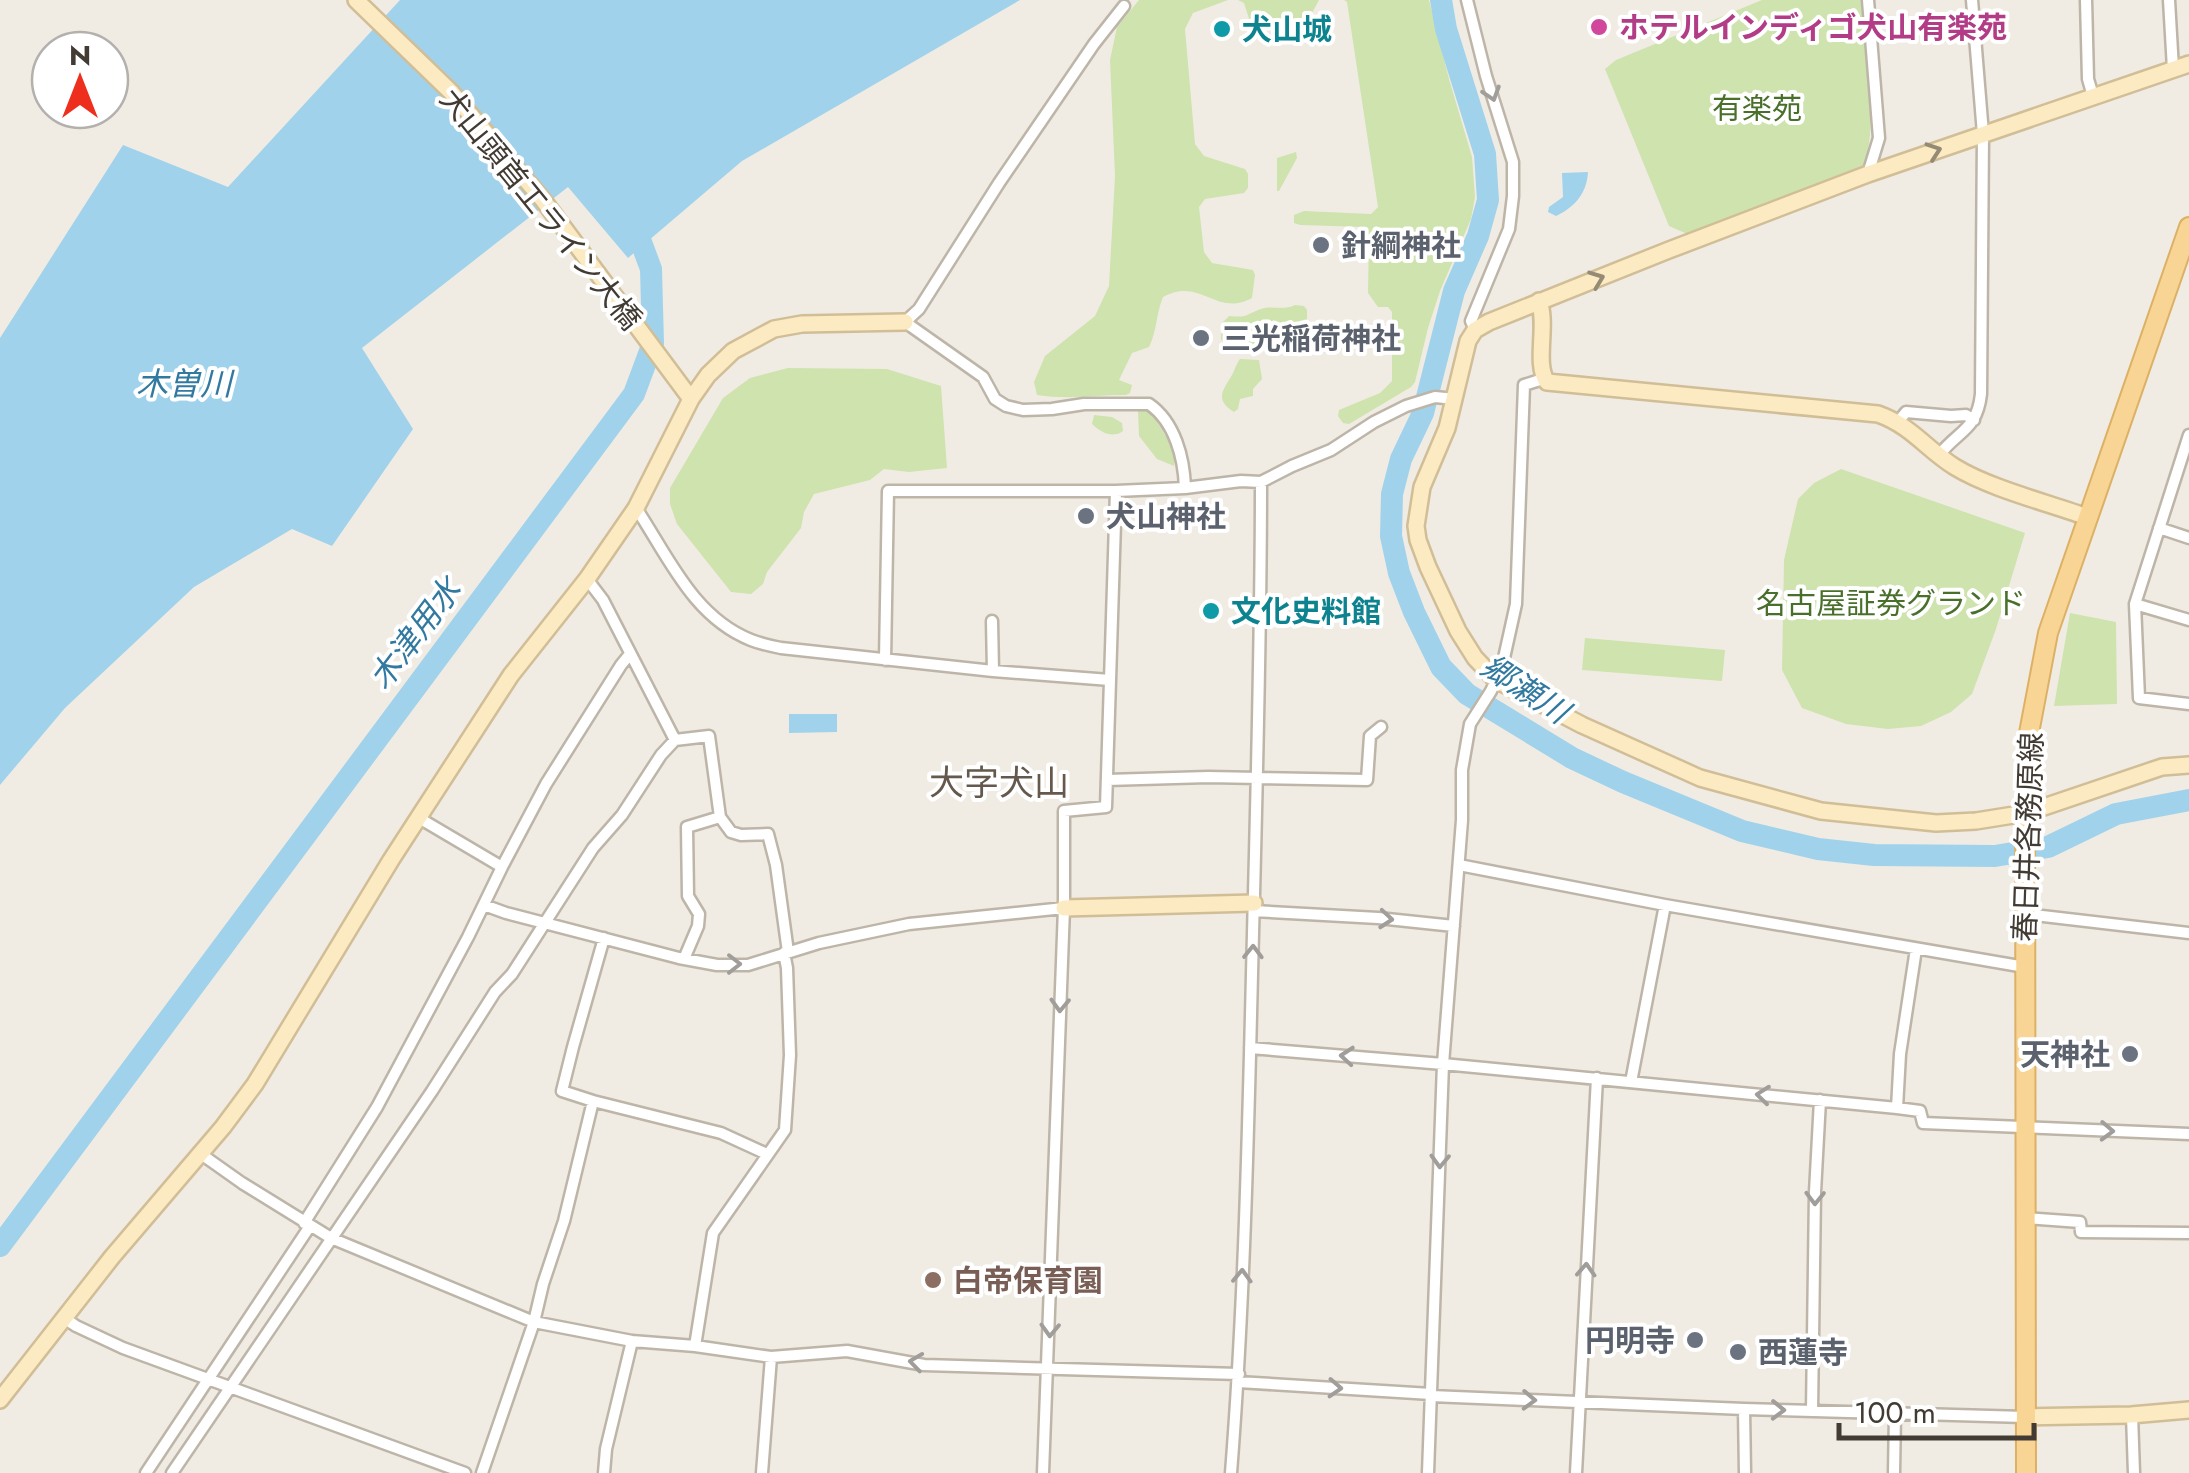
<svg xmlns="http://www.w3.org/2000/svg" width="2189" height="1473" viewBox="0 0 2189 1473" font-family="Jost,'Noto Sans JP',sans-serif">
<style>
.green{fill:#cee3ad}
.water{fill:#a1d2eb}
.lines{fill:none;stroke-linecap:round;stroke-linejoin:round}
.river{stroke:#a1d2eb;stroke-width:22}
.street-casing{stroke:#beb5a9;stroke-width:15}
.secondary-casing{stroke:#d1be97;stroke-width:20}
.primary-casing{stroke:#dcb166;stroke-width:22}
.street{stroke:#fff;stroke-width:10}
.secondary{stroke:#fbeac2;stroke-width:15}
.primary{stroke:#f8d594;stroke-width:18}
.oneway{stroke:#a09d9a}
.oneway2{stroke:#958a74}
.hotel-dot{fill:#d1479c;stroke:#fff;stroke-width:4}
.culture-dot{fill:#0f9aa8;stroke:#fff;stroke-width:4}
.worship-dot{fill:#6b7280;stroke:#fff;stroke-width:4}
.education-dot{fill:#8d6e63;stroke:#fff;stroke-width:4}
.labels{text-anchor:middle;dominant-baseline:central;stroke-width:8;stroke-linejoin:round;paint-order:stroke}
.hotel-label{font-size:30px;font-weight:bold;fill:#b23c85;stroke:#fff;text-anchor:start}
.culture-label{font-size:30px;font-weight:bold;fill:#0d838f;stroke:#fff;text-anchor:start}
.park-label{font-size:30px;fill:#49702b;stroke:#fff}
.street-label{font-size:30px;fill:#423b34;stroke:#fff}
.worship-label{font-size:30px;font-weight:bold;fill:#5b616d;stroke:#fff;text-anchor:start}
.education-label{font-size:30px;font-weight:bold;fill:#785e54;stroke:#fff;text-anchor:start}
.water-label{font-size:32px;font-style:italic;fill:#3279a0;stroke:#fff}
.quarter-label{font-size:35px;fill:#64594c;stroke:#fff}
</style>
<rect width="100%" height="100%" fill="#f0ece3"/>
<path class="green" d="M1139,0h89l-35,13 -8,16 10,115 9,12 41,13 3,5v14l-4,5 -39,6 -6,8 5,45 8,11 41,7 2,5 -3,23c-36,20 -51,-22 -89,-1 -7,17 -6,34 -14,50l-17,6 -13,27 13,5 -2,8 -4,2c-29,0 -59,5 -89,0l-3,-13 11,-26 50,-40 14,-30 6,-110 -5,-116 7,-33z
M1238,0h81c-4,7 -8,17 -14,22 -9,7 -41,11 -52,9l-9,-28z
M1344,0h85l20,79 23,78 3,40 -4,22 -31,72 -12,37 -13,54 -4,5 -62,37 -6,-1 -5,-7 1,-6 41,-17 12,-12v-69l-4,-5h-10l-10,-14 1,-56 -4,-10 -65,-2 -6,-2v-8l10,-4 67,3 7,-7 -31,-205z
M1762,0h100c4,50 18,126 0,172l-168,65 -25,-11 -64,-157 11,-9z
M1296,152l1,6 -18,33h-2v-33z
M1295,305l9,1 3,4v25l-4,4h-12l-10,9h-54l-6,-9 1,-16 7,-7c20,2 15,-1 32,-7 11,-4 22,2 34,-4z
M1240,359l19,1 3,19 -9,10v7l-13,3 -2,10 -4,3c-20,-12 -11,-22 -2,-37 3,-5 4,-11 8,-16z
M788,368l99,1 54,17 6,82 -38,4 -25,-3 -14,11 -56,14 -10,18 -3,16 -34,44 -4,12 -12,10 -20,-2 -54,-68 -7,-20v-16l53,-90 27,-20z
M1140,409l11,3c9,16 26,36 23,54l-17,-7 -18,-23 -1,-25z
M1094,415l18,2 10,6 1,8c-10,8 -23,1 -31,-7z
M1841,469l184,64 -29,96 -24,65 -21,18 -30,14 -33,3 -42,-5 -44,-16 -20,-38 2,-110 14,-61 16,-16z
M2070,613l46,9 1,82 -63,2z
M1585,638l140,12 -3,31 -140,-11z"/>
<path class="water" d="M400,0h620l-278,161 -114,97 -60,-71 -206,161 51,81 -81,117 -40,-17 -98,58 -129,121 -65,77v-447l123,-193 105,42z
M1588,172c-1,21 -13,35 -32,44l-8,-4 1,-5 14,-10 -1,-24z
M789,714h48v18l-48,1z"/>
<g class="lines">
<path class="river" d="M1441,0l5,29 39,125 3,46 -10,36 -24,55 -31,122 -22,46 -9,35 -1,42 8,37 15,39 27,55 26,27 105,64 51,24 119,49 76,18 56,6 121,1 53,-9 68,-33 73,-14
M0,1246l634,-852 19,-51 -2,-74 -19,-51"/>
<defs>
<path id="street" d="M1467,0l19,76 27,86v34l-4,33 -38,92 4,9
M1868,0l11,138 -11,36
M2086,0l2,79 5,17
M2169,0l4,69
M1124,6l-30,38 -95,139 -80,126 -14,13 78,55 12,22 11,7 17,4 29,-1 32,-5h65c26,18 35,54 36,84
M1898,422l8,-10 45,4 15,-1 8,5
M2189,435l-54,169 4,94 50,6
M1939,455c20,-25 38,-25 42,-61l2,-260 -11,-134
M636,508c32,48 57,109 115,132 10,4 20,6 30,8l212,23 117,9
M2159,528l30,10
M2135,604l54,16
M992,621l1,50
M885,660l3,-169h228l69,-3 56,-7 20,1 31,-16 39,-16 43,-28 32,-16 29,-9 20,2
M675,740l34,-4 11,81 11,15 10,3 27,-1 8,31 12,87
M1107,780l101,-3 159,3 3,-44 11,-9
M419,818l83,49
M1459,865l206,40 360,62
M484,905l22,8 173,45 38,7h31l71,-22 90,-19 155,-16
M1254,911l124,7 76,8
M2025,914l164,19
M684,959l14,-33 1,-12 -11,-18 -1,-69 33,-10
M1250,1048l193,16 454,44 23,3 3,12 266,11
M1631,1082l34,-177
M593,1101l128,32 46,21
M1897,1108l3,-54 16,-105
M201,1154l41,29 89,55 203,84 98,19 63,5 76,11 76,-6 77,14 315,9
M2025,1218l55,4 1,10 108,1
M304,1223l73,-116 91,-170 34,-70 44,-83 75,-119 9,-11
M64,1318l12,8 47,22 342,125
M695,1346l18,-113 72,-103 5,-75 -3,-87 -3,-15
M1238,1382l193,12
M1431,1396l313,13 281,8
M1744,1409l1,64
M1812,1411l3,-219 5,-92
M2132,1415l2,58
M146,1473l164,-247
M172,1473l260,-382 63,-99 17,-18 81,-126 29,-33 39,-60 14,-15 -72,-140 -16,-21
M482,1473l52,-151 9,-38 21,-63 29,-120 -31,-10 11,-44 31,-109
M604,1473l2,-24 26,-108
M762,1473l9,-116
M1043,1473l21,-565v-97l42,-4 10,-316
M1231,1473c13,-166 17,-333 21,-499 4,-164 9,-328 9,-492
M1428,1473l15,-409 19,-244v-50l8,-46 21,-33 11,-24 14,-63 8,-219 19,-6
M1576,1473l21,-395
M1894,1473l1,-60"/>
<path id="secondary" d="M356,0l96,93 91,107 148,199
M2189,64l-321,110 -199,76 -180,72 -14,8 -7,11 -21,87 -25,59 -6,39 2,14 10,27 30,64 17,27 21,22 86,45 118,53 121,33 115,12 40,-2 50,-8 136,-46 27,-2
M1539,301c9,25 -5,62 8,81l331,32c34,12 48,35 77,53 34,21 93,36 132,50
M1064,908l190,-5
M0,1400l112,-143 111,-130 32,-43 136,-224 120,-185 76,-96 49,-71 55,-109 17,-24 25,-24 41,-22 28,-5 103,-2
M2025,1417l106,-2 58,-5"/>
<path id="primary" d="M2026,1473l-1,-701 4,-39 19,-100 141,-406"/>
</defs>
<use href="#street" class="street-casing"/>
<use href="#secondary" class="secondary-casing"/>
<use href="#primary" class="primary-casing"/>
<use href="#street" class="street"/>
<use href="#secondary" class="secondary"/>
<use href="#primary" class="primary"/>
</g>
<defs><path id="oneway-chevron" d="M-2-3.5L2.5 0L-2 3.5" fill="none" stroke-width="1.6" stroke-linecap="round" stroke-linejoin="round" transform="scale(2.5)"/></defs>
<g class="oneway">
<use href="#oneway-chevron" transform="translate(1492 94) rotate(72)"/>
<use href="#oneway-chevron" transform="translate(1386 919) rotate(5)"/>
<use href="#oneway-chevron" transform="translate(1253 952) rotate(-89)"/>
<use href="#oneway-chevron" transform="translate(734 964)"/>
<use href="#oneway-chevron" transform="translate(1060 1005) rotate(92)"/>
<use href="#oneway-chevron" transform="translate(1347 1056) rotate(-175)"/>
<use href="#oneway-chevron" transform="translate(1763 1095) rotate(-174)"/>
<use href="#oneway-chevron" transform="translate(2107 1131) rotate(2)"/>
<use href="#oneway-chevron" transform="translate(1440 1161) rotate(92)"/>
<use href="#oneway-chevron" transform="translate(1815 1198) rotate(91)"/>
<use href="#oneway-chevron" transform="translate(1586 1270) rotate(-87)"/>
<use href="#oneway-chevron" transform="translate(1242 1276) rotate(-88)"/>
<use href="#oneway-chevron" transform="translate(1050 1330) rotate(92)"/>
<use href="#oneway-chevron" transform="translate(916 1362) rotate(-172)"/>
<use href="#oneway-chevron" transform="translate(1335 1388) rotate(3)"/>
<use href="#oneway-chevron" transform="translate(1529 1400) rotate(2)"/>
<use href="#oneway-chevron" transform="translate(1778 1410) rotate(1)"/>
</g>
<g class="oneway2">
<use href="#oneway-chevron" transform="translate(1934 151) rotate(-19)"/>
<use href="#oneway-chevron" transform="translate(1597 279) rotate(-21)"/>
</g>
<circle class="hotel-dot" cx="1599" cy="27" r="10"/>
<g class="culture-dot">
<circle cx="1222" cy="29" r="10"/>
<circle cx="1211" cy="611" r="10"/>
</g>
<g class="worship-dot">
<circle cx="1321" cy="245" r="10"/>
<circle cx="1201" cy="338" r="10"/>
<circle cx="1086" cy="516" r="10"/>
<circle cx="2130" cy="1054" r="10"/>
<circle cx="1695" cy="1340" r="10"/>
<circle cx="1738" cy="1352" r="10"/>
</g>
<circle class="education-dot" cx="933" cy="1280" r="10"/>
<g class="labels">
<g class="hotel-label">
<text x="1619" y="27">ホテルインディゴ犬山有楽苑</text>
</g>
<g class="culture-label">
<text x="1242" y="29">犬山城</text>
<text x="1231" y="611">文化史料館</text>
</g>
<g class="park-label">
<text x="1757" y="108">有楽苑</text>
<text x="1891" y="603">名古屋証券グランド</text>
</g>
<g class="street-label">
<text transform="translate(541 209) rotate(51)">犬山頭首工ライン大橋</text>
<text transform="translate(2028 837) rotate(-88)">春日井各務原線</text>
</g>
<g class="worship-label">
<text x="1341" y="245">針綱神社</text>
<text x="1221" y="338">三光稲荷神社</text>
<text x="1106" y="516">犬山神社</text>
<text x="2110" y="1054" text-anchor="end">天神社</text>
<text x="1675" y="1340" text-anchor="end">円明寺</text>
<text x="1758" y="1352">西蓮寺</text>
</g>
<g class="education-label">
<text x="953" y="1280">白帝保育園</text>
</g>
<g class="water-label">
<text x="184" y="384">木曽川</text>
<text transform="translate(415 634) rotate(-53)">木津用水</text>
<text transform="translate(1525 689) rotate(33)">郷瀬川</text>
</g>
<g class="quarter-label">
<text x="999" y="783">大字犬山</text>
</g>
</g>
<g transform="translate(80 80)"><circle r="48" fill="#ffffff" stroke="#b3b1ae" stroke-width="2.5"/>
<path d="M0-8L18 38L0 25L-18 38Z" fill="#ee2f1d"/>
<text y="-15" font-size="28" font-weight="bold" text-anchor="middle" fill="#423b34">N</text>
</g>
<path d="M1839 1423v15h195v-15" fill="none" stroke="#423b34" stroke-width="5"/>
<text x="1854" y="1423" font-size="30" fill="#423b34" stroke="#ffffff" stroke-width="8" paint-order="stroke">100 m</text>
</svg>
